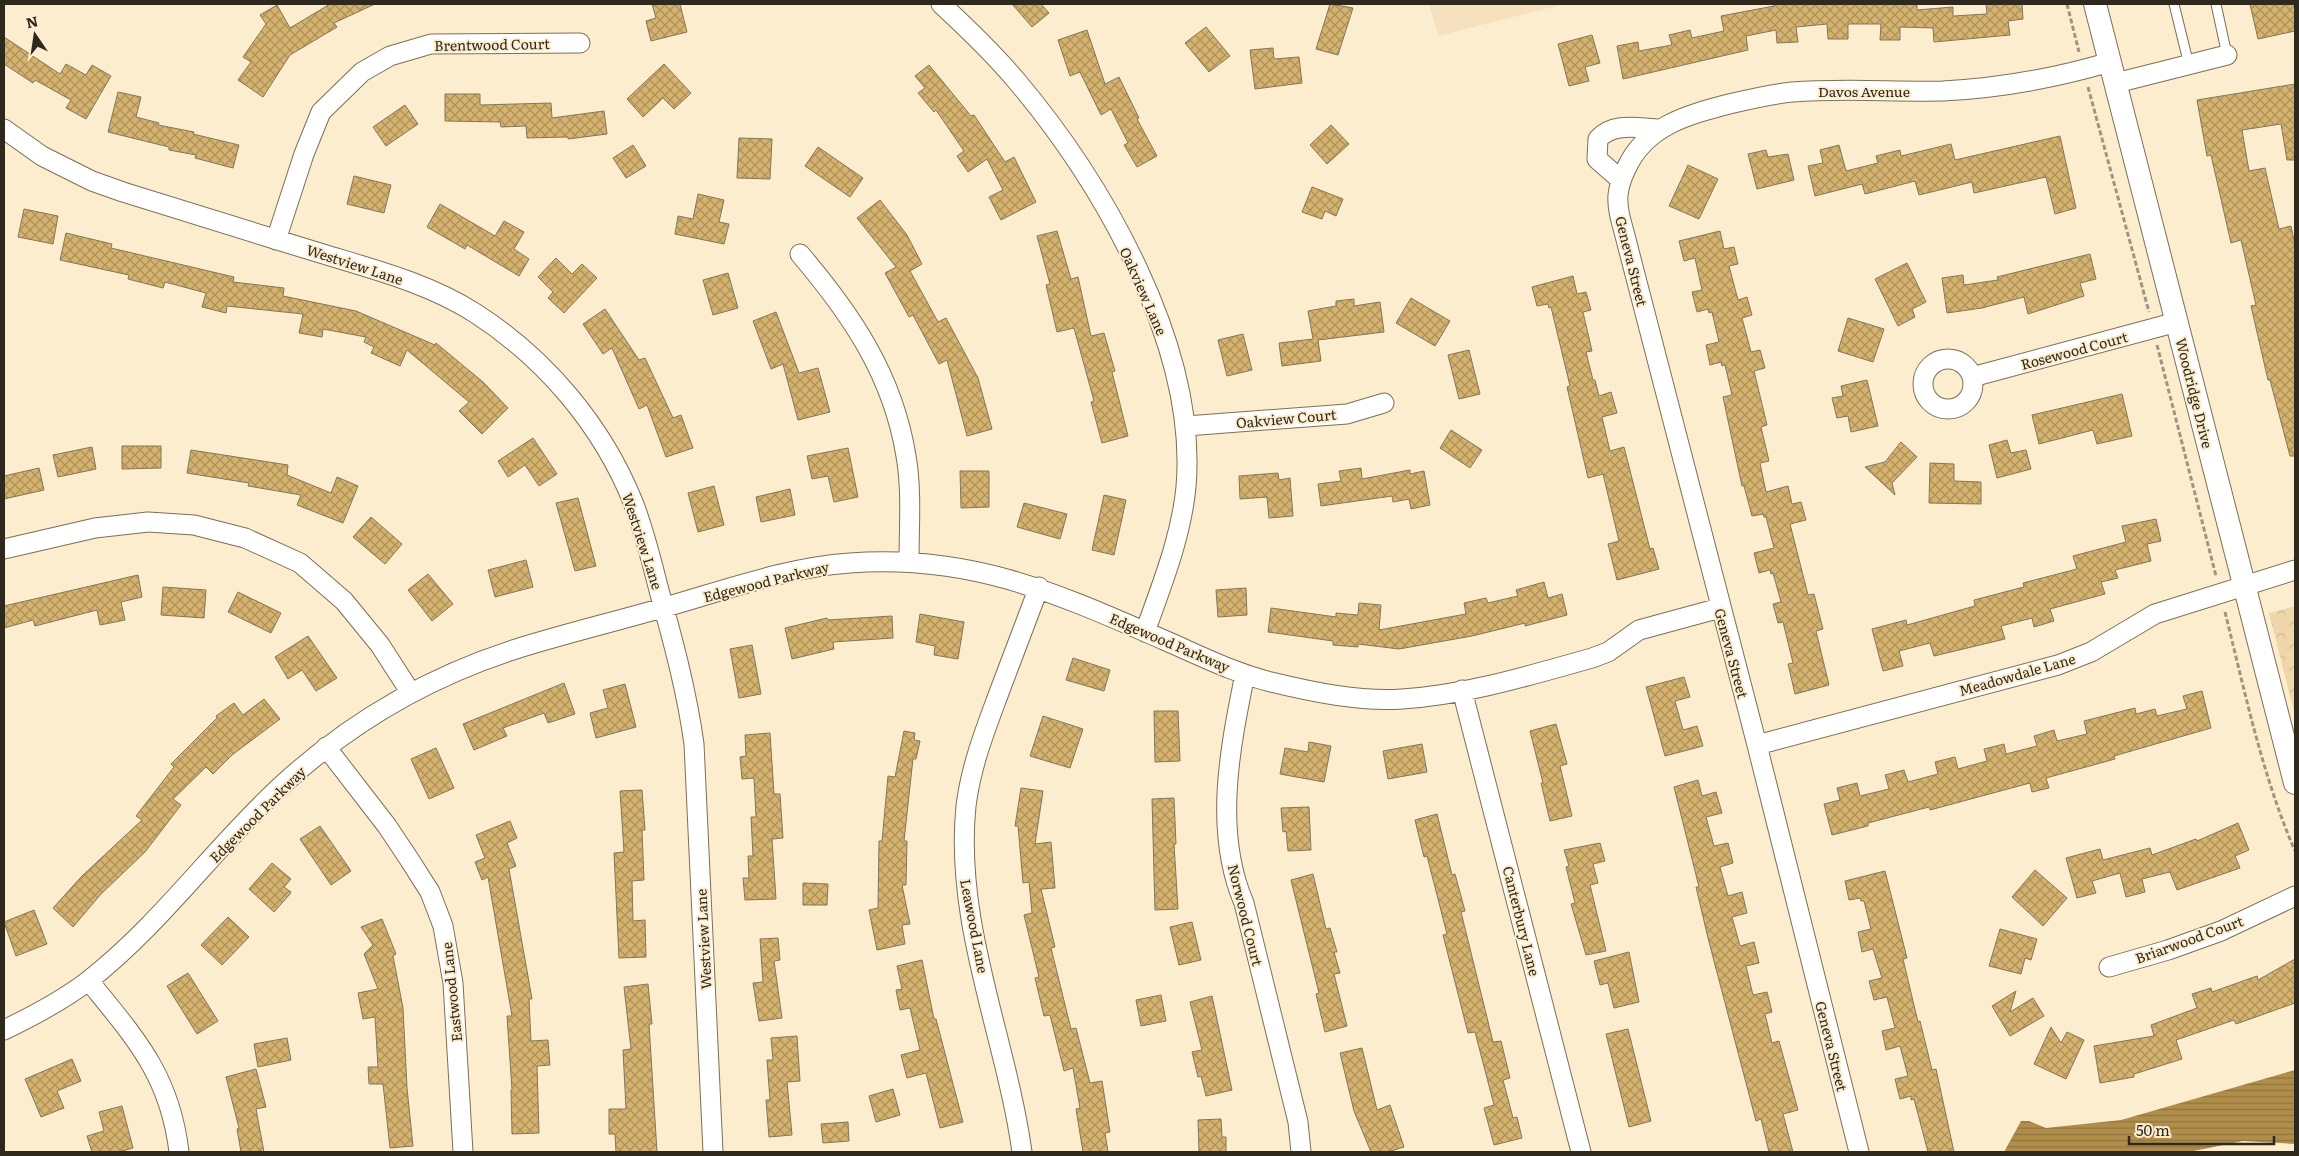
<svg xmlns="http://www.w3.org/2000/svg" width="2299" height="1156" viewBox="0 0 2299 1156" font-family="Literata,serif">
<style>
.built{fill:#f5e1bd}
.park{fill:url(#park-crowns)}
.water{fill:url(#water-rules)}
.building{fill:url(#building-cross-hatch);stroke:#84765b}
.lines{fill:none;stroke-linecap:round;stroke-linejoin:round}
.service-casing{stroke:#7d6f54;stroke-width:11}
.minor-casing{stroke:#7d6f54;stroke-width:21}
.tertiary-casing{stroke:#7d6f54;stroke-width:24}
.path{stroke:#a19580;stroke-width:3;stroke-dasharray:5 2.5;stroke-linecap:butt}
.service{stroke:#fff;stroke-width:9}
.minor{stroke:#fff;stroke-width:19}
.tertiary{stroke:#fff;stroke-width:22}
.labels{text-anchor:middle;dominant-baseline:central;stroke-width:4;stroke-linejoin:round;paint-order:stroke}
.street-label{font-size:14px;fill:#2e281d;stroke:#fdedcf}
</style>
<defs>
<pattern id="park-crowns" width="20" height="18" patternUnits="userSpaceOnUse" patternTransform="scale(1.25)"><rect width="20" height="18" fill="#efd7ab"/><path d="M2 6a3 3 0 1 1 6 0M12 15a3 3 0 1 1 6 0" fill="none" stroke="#cdb993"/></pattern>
<pattern id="water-rules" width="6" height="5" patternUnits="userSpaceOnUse" patternTransform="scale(1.25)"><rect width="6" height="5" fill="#b08e4a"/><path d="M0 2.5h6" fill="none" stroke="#90743d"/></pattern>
<pattern id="building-cross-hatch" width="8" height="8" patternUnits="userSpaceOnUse" patternTransform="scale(1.25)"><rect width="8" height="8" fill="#d5b26e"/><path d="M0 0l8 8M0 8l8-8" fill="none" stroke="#ad915a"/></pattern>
</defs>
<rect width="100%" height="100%" fill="#fdedcf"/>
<path class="built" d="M1429,4h136l-127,32z"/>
<path class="park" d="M2295,606v110l-26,-103z"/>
<path class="water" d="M2295,1070v74l-52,-3 -54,11h-185l17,-31h8l17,7 75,-8z"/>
<path class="building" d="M330,4h45l-41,19 3,4 -47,28 -27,42 -25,-17 13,-18 -8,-5 23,-33 -6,-9 17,-10 13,23z
M652,4h28l7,28 -36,9 -5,-20 10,-3z
M1012,4h29l8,9 -17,14z
M1330,4l23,4 -15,47 -22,-6z
M1774,4h143v6l36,-3v9l34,-2 -1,-10h36l1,15 -15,2 2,14 -76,7 -1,-14 -33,-1v13h-20l1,-16h-33v15h-20l-1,-15 -31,3 2,15 -21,1 -1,-13 -30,6 2,14 -125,29 -6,-33 21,-4 1,9 33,-6 -3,-10 21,-5 2,8 32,-7 -3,-15 53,-10z
M2250,4h45v27l-37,8z
M1206,27l24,29 -21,16 -24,-29z
M1087,30l18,54 14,-7 20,41 -2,1 20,37 -20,11 -13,-22 4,-2 -17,-34 -10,6 -21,-43 -10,4 -12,-36z
M1592,35l8,28 -15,4 4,14 -20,5 -11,-42z
M4,37l56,37 6,-10 20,11 6,-10 19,11 -25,43 -20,-11 5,-8 -36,-20 -2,3 -29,-19z
M1273,48l1,11 25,-2 3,26 -47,6 -5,-39z
M664,64l27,29 -17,16 -11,-11 -20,19 -16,-18z
M929,65l42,51 3,-1 31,47 9,-5 22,45 -35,18 -12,-23 14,-7 -16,-31 -19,13 -11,-16 7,-5 -28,-41 -2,2 -16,-19 7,-5 -10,-12z
M2295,84v76h-8l-6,-36 -39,6 7,41 16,-3 14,61 12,-3 4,19v211h-5l-20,-76h-2l-17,-74 5,-1 -15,-65 -10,3 -20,-88 -4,1 -10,-56z
M118,92l23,5 -5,20 23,6 -1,2 36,7 -1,2 46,11 -6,23 -38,-10 1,-3 -27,-5v-3l-61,-15z
M445,94h35v11l71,-2 1,15 52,-7 3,23 -39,5v-2l-41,1 -1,-12 -25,1 -1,-5 -55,-1z
M405,105l13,19 -32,22 -13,-19z
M1331,125l18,19 -22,20 -17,-19z
M2060,136l16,72 -21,6 -9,-37 -72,16 -2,-11 -53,13 -4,-14 -50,13 -3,-10 -47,12 -7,-30 15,-3 -3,-13 19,-5 7,26 32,-8 -2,-7 24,-6 1,6 50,-12 4,16z
M739,138l33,1 -2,40 -33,-1z
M633,145l13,21 -20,12 -13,-20z
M818,147l45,31 -13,19 -45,-31z
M1766,150l2,7 20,-3 6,26 -37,9 -9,-35z
M1688,165l30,14 -19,40 -30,-13z
M354,176l37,9 -7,28 -37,-9z
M1312,187l31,12 -7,17 -11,-5 -3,8 -20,-7z
M698,194l26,6 -5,22 10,2 -5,20 -49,-10 3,-18 15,3z
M880,200l27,35 15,29 -12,7 28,51 8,-4 32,60 14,51 -25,7 -20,-76 -8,4 -26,-49 -4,2 -24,-44 11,-6 -39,-49z
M440,204l55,32 9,-15 20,11 -10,17 15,10 -10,17 -52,-31 -2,4 -38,-22z
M24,209l34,7 -5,28 -35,-7z
M1057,231l14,48 7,-2 13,59 13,-3 11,38 -3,1 16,64 -26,7 -11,-41 3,-1 -20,-73 -17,4 -11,-47 4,-1 -13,-48z
M1720,231l4,18 10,-2 4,17 -9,2 9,34 9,-3 5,18 -10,3 9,34 9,-2 5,18 -11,3 13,54 -6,2 8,34 -9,2 6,29 22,-6 4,18 9,-2 5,18 -16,4 18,71 6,-1 9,35 -7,2 13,54 -34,9 -7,-30 5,-1 -10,-41 -5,1 -5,-19 8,-2 -8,-29 -2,1 -1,-4 -11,3 -5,-20 20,-5 -8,-31h-2l-1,-3 -11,2 -8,-30h-2l-19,-89 9,-2 -7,-30 -3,1 -1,-4 -11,3 -4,-20 13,-3 -7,-30 -3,1 -1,-4 -11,3 -5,-20 10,-2 -7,-32 -11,3 -5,-20z
M66,233l46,11 -1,4 123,29 -1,5 51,6 -1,8 73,15 79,34 1,-2 47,39 25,26 -26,26 -23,-23 10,-9 -62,-52 -7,16 -29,-13 3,-6 -10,-5 2,-5 -43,-8 -1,8 -23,-4 4,-19 -76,-8 -1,7 -24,-6 4,-14 -41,-11 -2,6 -35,-9 1,-4 -69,-15z
M2090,254l6,25 -16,4 4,13 -56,18 -4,-17 -42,11 -35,5 -5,-35 21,-3 1,10 34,-5 -1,-3z
M556,258l16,16 10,-10 15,14 -33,35 -16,-15 5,-6 -15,-15z
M1907,263l19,39 -14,7 3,8 -17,9 -23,-47z
M728,273l10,35 -25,7 -10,-35z
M1573,276l4,18 9,-2 5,18 -8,2 9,39 -6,1 7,28h2l4,16 12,-4 6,21 -15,4 8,34 14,-4 26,102 3,-1 6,21 -42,11 -9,-36 11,-3 -16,-67 -15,4 -21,-91 3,-1 -19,-79 -2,1 -1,-4 -11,2 -5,-19z
M1411,298l39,23 -15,25 -39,-23z
M1354,299v7l26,-4 4,30 -66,8 3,21 -39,5 -3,-23 34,-4 -5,-28 28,-5v-5z
M605,309l34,51 6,-2 28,60 8,-3 12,33 -27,9 -19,-52 -8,4 -27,-61 -9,6 -20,-30z
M776,312l23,61 19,-5 12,44 -32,8 -15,-56 -12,5 -18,-48z
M1848,318l36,11 -11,33 -35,-11z
M1243,334l9,36 -25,6 -9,-36z
M1469,350l11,44 -21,5 -11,-44z
M1867,380l11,46 -27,6 -3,-16 -11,2 -5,-20 11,-2 -2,-10z
M2122,394l10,42 -35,8 -4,-14 -54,14 -7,-29z
M1451,430l31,20 -12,18 -30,-20z
M533,438l24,36 -18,12 -14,-21 -17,12 -10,-16z
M2007,440l4,13 15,-3 5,19 -34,9 -8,-33z
M1901,442l16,15 -25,26 3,12 -30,-28 20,-5z
M122,446h39v22l-39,1z
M92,447l4,22 -38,8 -5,-22z
M848,448l10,49 -24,5 -6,-26 -16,3 -5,-23z
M191,450l97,15 -1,10 44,18 6,-16 21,9 -15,37 -46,-18 4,-10 -53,-9 1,-3 -62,-10z
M1930,463l24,1v17l27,1v22l-52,-1z
M39,468l5,22 -40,9v-23z
M1361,468l1,11 48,-9v4l14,-3 6,34 -19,4 -2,-10 -16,3 -1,-6 -71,10 -3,-22 23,-3 -2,-10z
M960,471h29v36l-28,1z
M1278,473l1,7 11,-2 3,38 -24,2 -2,-21 -27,2 -1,-23z
M714,486l10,39 -26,7 -10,-39z
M790,489l5,26 -34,7 -5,-25z
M1104,495l22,5 -12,55 -22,-5z
M578,498l18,68 -21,5 -19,-68z
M1024,503l43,11 -7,25 -43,-12z
M371,517l31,27 -17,20 -32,-27z
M2156,519l5,22 -14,3 4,17 -36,9 3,8 -17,4 4,12 -55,15 4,12 -20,6 -2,-9 -31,8 4,13 -71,17 -4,-13 -31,8 4,15 -20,5 -11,-42 34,-9 1,5 68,-19 -1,-6 50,-13 -1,-4 54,-14 -4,-13 53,-14 -4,-16z
M526,560l7,27 -38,10 -7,-27z
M428,574l25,30 -21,17 -24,-31z
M138,575l4,22 -21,5 4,18 -25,5 -3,-15 -62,16 -2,-6 -29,8v-22z
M1544,582l4,16 14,-4 5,21 -42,11v-3l-53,13 -73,13 -41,-5v3l-25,-2v-4l-65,-9 3,-24 65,9v-4l22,2 1,-12 22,2 -2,25 87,-16 -2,-11 22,-5 2,5 30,-7 -2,-6z
M163,587l43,3 -2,28 -43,-3z
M1246,588l1,27 -29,2 -2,-27z
M238,592l43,21 -10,20 -43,-21z
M920,614l44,8 -6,37 -24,-4 1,-9 -19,-4z
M892,616l1,22 -60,4 1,7 -42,10 -7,-31 42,-10 1,2z
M308,636l29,42 -21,13 -14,-21 -14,9 -13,-22z
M752,645l9,49 -22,4 -9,-49z
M1073,658l37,12 -6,21 -38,-11z
M1684,677l6,20 -15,4 8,29 14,-4 6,20 -38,10 -19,-69z
M564,683l11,31 -27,9 -4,-10 -41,15 4,8 -33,14 -11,-26z
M625,684l11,43 -40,11 -6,-25 18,-5 -5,-18z
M2202,691l9,37 -97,28 1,3 -69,19 3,10 -17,4 -2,-9 -100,27 -1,-3 -61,16v3l-36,9 -8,-31 16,-4 -3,-12 20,-5 3,13 29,-7 -4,-14 19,-5 4,12 30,-8 -3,-12 20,-5 3,12 29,-8 -3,-12 20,-5 2,10 31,-8 -3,-10 20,-6 3,11 30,-7 -3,-13 51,-13 1,6 19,-5 2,7 30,-7 -4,-13z
M264,699l16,20 -48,36 -19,19 -7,-7 -33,32 8,6 -36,47 -44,42 -28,33 -20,-19 29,-32 60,-56 -6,-4 38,-49 -3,-3 46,-46 -1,-2 18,-13 9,12z
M1154,711h24l2,50 -25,1z
M1043,716l40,13 -13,39 -40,-12z
M1556,724l11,40 -7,2 12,50 -22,5 -9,-38h2l-13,-52z
M904,731l11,2 -1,7 6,1 -4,18h-3l-9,82h3l-1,44h-4l8,39 -8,1 3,19 -28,6 -8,-40 9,-2 1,-67h3l6,-65 7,1z
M770,733l4,61h6l3,44 -11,1 4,60 -31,1 -2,-22h6l-1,-22h5l-2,-39h5l-2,-39 -12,1 -2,-22 6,-1 -1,-21z
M1309,742l22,4 -7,36 -44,-8 5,-26 23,4z
M1422,744l5,28 -39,7 -5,-28z
M436,748l18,40 -25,11 -18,-40z
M1698,780l4,16 14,-4 6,21 -16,4 8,29 14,-3 5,20 -13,4 8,29 14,-4 5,21 -15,4 8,29 14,-4 5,21 -13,3 7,29 14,-3 5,20 -7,2 7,29 7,-2 19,69 -15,4 10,38h-24l-8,-33 -5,2 -48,-183 -12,-51h3l-25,-100z
M1021,788l22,3 -8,53 16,-2 4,46 -14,1 14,58 -4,1 20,81 5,-1 14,55 12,-2 8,51 -5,1 3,19h-25l-7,-43 4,-1 -7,-40 -9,3 -14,-56 -6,1 -9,-38 4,-1 -15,-62 8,-2 -3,-31 -6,1 -5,-57h-3z
M642,790l3,40h-3l2,50 -12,1 1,40 12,-1 1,37 -27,1 -5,-105 10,-1 -4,-61z
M1174,798l2,46h-2l4,65 -23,1 -3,-111z
M1309,807l2,43 -23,1 -2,-20 -3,1 -2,-24z
M1437,814l15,61 3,-1 10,37 -4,1 32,130 8,-1 9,37 -7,2 10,38 4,-1 5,21 -28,7 -10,-37 10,-3 -19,-73 -7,1 -25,-98 4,-1 -20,-78 -3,1 -9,-37z
M510,821l7,17 -10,5 9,23 -7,3 23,130h-3l2,42 17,-1 2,25 -13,1 2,67 -27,1 -1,-44h1l-5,-74h5l-24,-139 -6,3 -7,-18 10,-4 -9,-23z
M2238,823l11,27 -14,6 5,12 -63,22 -7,-18 -28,7 3,13 -19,5 -6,-24 -28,8 4,12 -19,5 -11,-40 34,-9 3,11 47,-12 2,7 44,-16 1,2z
M320,826l31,45 -20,14 -31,-46z
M1600,843l5,18 -12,3 5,19 -8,2 16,66 -20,4 -15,-51 4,-1 -9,-36 3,-1 -5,-16z
M272,863l19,16 -7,8 7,5 -1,2 -16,18 -25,-23z
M2035,870l32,28 -24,28 -31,-29z
M1885,871l22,87 -4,1 15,63 2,-1 12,49 4,-1 18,83h-26l-14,-53 -3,1v-4l-11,3 -5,-20 13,-3 -8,-30 -14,4 -4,-19 13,-3 -8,-31 -13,3 -5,-19 13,-3 -9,-29 -11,3 -4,-20 13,-3 -7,-28h-3l-1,-3 -11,2 -4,-19z
M1313,874l13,55 4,-1 7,24h-3l6,21 -6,1 13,52 -22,6 -9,-38 3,-1 -28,-113z
M803,883l25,1 -1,21h-24z
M34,910l13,34 -31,12 -12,-34z
M228,917l21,20 -27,28 -21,-20z
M382,919l14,35 -3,2 10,52 4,80 6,58 -23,2 -7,-64h-14l-1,-17h10l-3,-50 -12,2 -5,-26 20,-4 -14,-35 9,-9 -12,-18z
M1192,922l9,38 -22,5 -9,-38z
M2000,929l37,10 -6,21 -6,-2 -4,16 -32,-8z
M778,938l2,22 -6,1 8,57 -23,3 -6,-38 10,-1 -3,-43z
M1629,952l10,50 -25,6 -6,-25 -8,2 -6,-24z
M2295,959v44l-59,21 -2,-4 -58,20 6,19 -48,15v3l-34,6 -6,-37 60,-10 -3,-11 46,-17 -5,-14 19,-6 1,4 45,-16 1,4z
M922,960l12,59h2l27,103 -23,6 -14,-55 -19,5 -6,-23 19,-5 -10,-42 -10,2 -4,-20 6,-1 -5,-23z
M188,973l30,48 -21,13 -30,-48z
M648,984l4,40h-3l8,128h-41l-1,-18h-6v-25h17l-3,-59 8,-1 -7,-62z
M2016,991l-6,21 23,-14 11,18 -34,20 -18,-30z
M1161,995l5,26 -25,5 -5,-26z
M1212,996l20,94 -26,6 -5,-20 -3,1 -6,-25 10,-2 -12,-48z
M2051,1027l10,16 6,-11 17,8 -18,39 -32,-15z
M1628,1029l23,92 -22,6 -23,-93z
M797,1036l3,45 -13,1 5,53 -23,2 -3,-37h4l-3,-40h6l-2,-22z
M287,1038l4,22 -33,7 -4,-23z
M1362,1048l15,62 13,-5 14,42 -16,5h-17l-17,-41 -14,-58z
M72,1059l9,22 -24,10 7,17 -23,9 -16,-38z
M256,1069l10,38 -10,2 8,43h-23l-4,-23 2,-1 -13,-51z
M893,1089l7,26 -24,7 -7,-26z
M122,1106l11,42 -15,4h-26l-5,-16 17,-5 -5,-19z
M1221,1119l1,18h4v15h-27l-1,-32z
M848,1122l1,19 -26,2 -2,-19z"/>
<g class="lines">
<defs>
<path id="service" d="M2174,4l15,61
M2216,4l11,51"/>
<path id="minor" d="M941,4c26,24 51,48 74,75 88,104 183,268 171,408 -5,51 -24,97 -41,145
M2116,83l111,-28
M4,129l38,27 50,25 31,11c65,20 131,41 197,61 52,16 108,30 155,60 70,45 127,112 158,189 12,30 19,62 27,92 14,50 27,99 34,150l19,408
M1621,180l-24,-21 1,-20c15,-17 40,-11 61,-10
M276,240l28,-86 17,-42 41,-40 28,-16 41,-12 149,-1
M800,254c51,60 93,121 106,202 6,34 3,71 3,106
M1923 384a25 25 0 1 1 50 0a25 25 0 1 1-50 0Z
M1972,377l205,-55
M1186,426l161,-12 37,-11
M4,549l91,-21 53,-6 46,3 51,13 55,25 44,38 36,44 31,48
M1245,674c-15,74 -32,157 -1,229l54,219 3,30
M1462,690l119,462
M1757,745l301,-80 33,-13 64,-38 140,-44
M326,747l61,79 22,33 21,33 13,34 10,57 10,169
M2109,967l59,-17 53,-19 74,-35
M89,981c46,57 81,94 90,171
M4,1030c29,-14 58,-29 84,-49 72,-56 126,-133 193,-195 67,-62 147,-109 235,-137 51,-16 102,-28 153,-43 59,-17 120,-39 181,-43 121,-9 206,30 314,77 35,15 70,33 107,42 41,10 89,20 131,17 64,-4 129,-24 190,-41l16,-6 31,-22 81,-22
M1022,1152c-16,-115 -68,-228 -56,-346 5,-41 20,-78 34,-116 13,-34 26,-68 39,-103
M1859,1152l-102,-407 -134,-517c-3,-10 -6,-22 -5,-33 1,-9 4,-18 8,-26 19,-43 61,-54 103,-65 21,-5 42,-10 63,-12 51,-4 101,0 151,-1 58,-3 113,-13 167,-29"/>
<path id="tertiary" d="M2095,4l200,779"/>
</defs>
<use href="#service" class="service-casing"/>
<use href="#minor" class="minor-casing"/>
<use href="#tertiary" class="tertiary-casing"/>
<path class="path" d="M2067,4l12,48
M2088,87l61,225
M2157,345l59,231
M2225,612c20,80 37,163 70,239"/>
<use href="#service" class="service"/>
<use href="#minor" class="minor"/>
<use href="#tertiary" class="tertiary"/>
</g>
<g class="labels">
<g class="street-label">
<text transform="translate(492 44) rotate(-1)">Brentwood Court</text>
<text x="1864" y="91">Davos Avenue</text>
<text transform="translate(1632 261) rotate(76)">Geneva Street</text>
<text transform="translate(355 264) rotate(18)">Westview Lane</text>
<text transform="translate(1144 291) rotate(66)">Oakview Lane</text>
<text transform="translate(2074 350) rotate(-15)">Rosewood Court</text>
<text transform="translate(2195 393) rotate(76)">Woodridge Drive</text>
<text transform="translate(1286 418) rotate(-5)">Oakview Court</text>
<text transform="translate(643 541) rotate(72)">Westview Lane</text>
<text transform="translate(766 581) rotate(-14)">Edgewood Parkway</text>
<text transform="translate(1170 642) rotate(23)">Edgewood Parkway</text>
<text transform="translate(1732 653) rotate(75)">Geneva Street</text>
<text transform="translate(2017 674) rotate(-16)">Meadowdale Lane</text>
<text transform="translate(257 814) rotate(-45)">Edgewood Parkway</text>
<text transform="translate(1246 915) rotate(76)">Norwood Court</text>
<text transform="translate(1522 921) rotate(76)">Canterbury Lane</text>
<text transform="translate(975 926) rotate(79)">Leawood Lane</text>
<text transform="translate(703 939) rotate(-93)">Westview Lane</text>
<text transform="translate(2189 939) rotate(-20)">Briarwood Court</text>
<text transform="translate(451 992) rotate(-96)">Eastwood Lane</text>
<text transform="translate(1832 1046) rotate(76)">Geneva Street</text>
</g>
</g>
<rect width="2299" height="1156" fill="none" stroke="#2e281d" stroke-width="10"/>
<g transform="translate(35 35) rotate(347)" stroke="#fdedcf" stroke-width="4" paint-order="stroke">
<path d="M0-4L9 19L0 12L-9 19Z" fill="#2e281d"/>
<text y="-8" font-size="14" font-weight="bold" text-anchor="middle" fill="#2e281d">N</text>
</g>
<path d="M2129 1136v8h145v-8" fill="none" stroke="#2e281d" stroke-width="2.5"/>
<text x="2136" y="1136" font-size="15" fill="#2e281d" stroke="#fdedcf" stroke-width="4" paint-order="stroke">50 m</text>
</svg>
